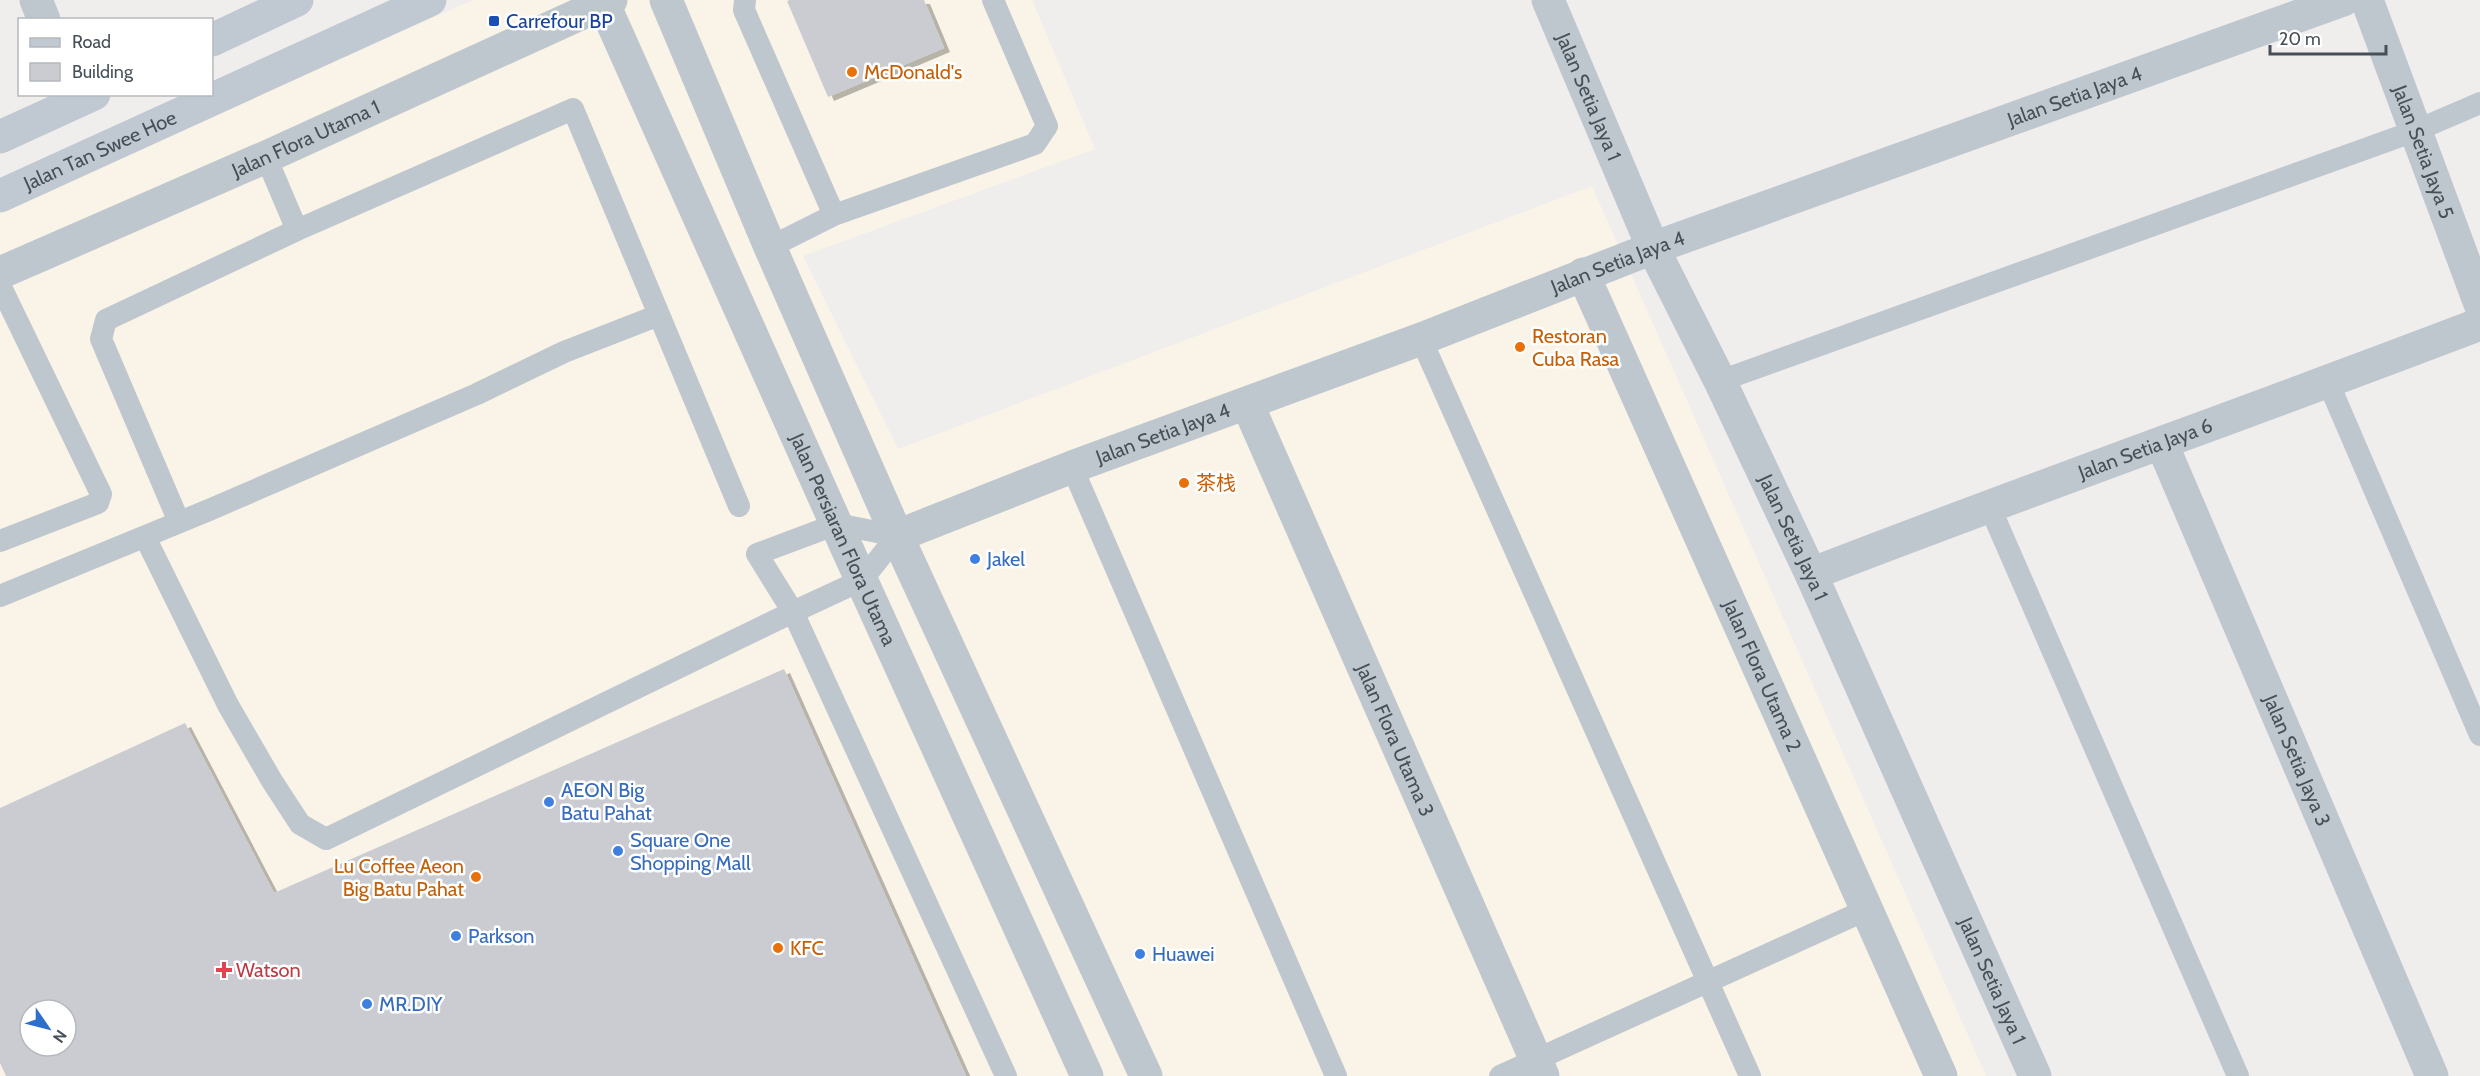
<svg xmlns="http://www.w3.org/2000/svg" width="2480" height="1076" viewBox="0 0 2480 1076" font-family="Cabin,'Noto Sans SC',sans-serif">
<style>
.commercial{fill:#f9f4e7;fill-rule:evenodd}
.building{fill:#caccd1;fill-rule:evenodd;filter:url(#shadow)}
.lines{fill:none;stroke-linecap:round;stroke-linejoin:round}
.service{stroke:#bfc7ce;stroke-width:22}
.minor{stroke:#bfc7ce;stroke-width:33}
.tertiary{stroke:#bfc7ce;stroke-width:33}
.secondary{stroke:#c0c8d2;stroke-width:33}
.transit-dot{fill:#1a4fb4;stroke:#fff;stroke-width:2}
.food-dot{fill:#e8710a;stroke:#fff;stroke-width:2}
.shop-dot{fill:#3f7fe0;stroke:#fff;stroke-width:2}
.health-dot{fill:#e0444e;stroke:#fff;stroke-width:2}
.labels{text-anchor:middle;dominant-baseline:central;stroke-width:5;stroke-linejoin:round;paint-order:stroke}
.transit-label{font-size:20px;fill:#164399;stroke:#fff;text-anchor:start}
.food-label{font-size:20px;fill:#c56008;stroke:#fff;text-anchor:start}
.street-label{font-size:20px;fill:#475058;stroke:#fff}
.shop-label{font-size:20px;fill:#366cbe;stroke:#fff;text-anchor:start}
.health-label{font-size:20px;fill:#be3a42;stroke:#fff;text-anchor:start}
</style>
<defs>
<filter id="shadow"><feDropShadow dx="6" dy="4" stdDeviation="0" flood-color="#0004"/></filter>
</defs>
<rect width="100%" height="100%" fill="#f0eded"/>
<path class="commercial" d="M473,0h559l63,149 -292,107 95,193 694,-263 394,890h-1986v-866zM30,1010h36v36h-36z"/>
<path class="building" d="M790,0h134l20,48 -116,49 -41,-96z
M784,669l182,407h-960l-6,-13v-255l185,-85 89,170zM30,1010h36v36h-36z"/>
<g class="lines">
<path class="service" d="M745,0l-1,10 90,205
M266,157l31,73 276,-121 166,397
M770,247l64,-32 201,-71 12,-18 -54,-126
M0,285l101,209 -3,9 -98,38
M1421,339l329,737
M1720,381l695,-250 65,-28
M2328,382l152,353
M1072,467l264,609
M1989,505l249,571
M179,522l-78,-183 5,-19 191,-90
M145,537l83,168 44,76 28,43 26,15 467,-227 69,-32 35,-44 -60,-12 -80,30 36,58 213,464
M0,596l209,-86 268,-116 87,-42 95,-37
M1500,1076l368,-167"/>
<g class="minor">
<path d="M36,0l8,20"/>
<path id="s1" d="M1548,0l105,248 67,133 91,193 224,502"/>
<path id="s2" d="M2367,0l113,304"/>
<path id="s3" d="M0,273l266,-116 345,-157"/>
<path id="s4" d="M1583,274l358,802"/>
<path id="s5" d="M1247,403l296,673"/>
<path id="s6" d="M2162,444l270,632"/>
<path id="s7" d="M897,536l175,-69 349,-128 232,-91 690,-248"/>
<path id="s8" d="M1811,574c222,-86 447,-165 669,-250"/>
</g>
<g class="tertiary">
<path id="s9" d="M602,0l248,555 237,521"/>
<path d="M666,0l104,247 127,289 249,540"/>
</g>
<g class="secondary">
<path d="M212,40l85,-40"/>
<path d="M0,137l94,-43"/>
<path id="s10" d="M0,196l430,-196"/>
</g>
</g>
<rect class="transit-dot" x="488" y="15" width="12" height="12" rx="3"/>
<g class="food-dot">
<circle cx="852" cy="72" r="6"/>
<circle cx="1520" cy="347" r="6"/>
<circle cx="1184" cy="483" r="6"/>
<circle cx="476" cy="877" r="6"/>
<circle cx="778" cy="948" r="6"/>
</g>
<g class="shop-dot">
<circle cx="975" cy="559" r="6"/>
<circle cx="549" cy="802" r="6"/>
<circle cx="618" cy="851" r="6"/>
<circle cx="456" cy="936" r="6"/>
<circle cx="1140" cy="954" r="6"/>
<circle cx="367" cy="1004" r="6"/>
</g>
<path class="health-dot" d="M221 961h6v6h6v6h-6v6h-6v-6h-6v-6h6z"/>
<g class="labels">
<g class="transit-label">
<text x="506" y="21">Carrefour BP</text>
</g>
<g class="food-label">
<text x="864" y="72">McDonald's</text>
<text x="1532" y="336">Restoran<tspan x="1532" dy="23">Cuba Rasa</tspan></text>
<text x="1196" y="483">茶栈</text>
<text x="464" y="866" text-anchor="end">Lu Coffee Aeon<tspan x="464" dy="23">Big Batu Pahat</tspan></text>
<text x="790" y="948">KFC</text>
</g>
<g class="street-label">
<text stroke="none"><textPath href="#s1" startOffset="105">Jalan Setia Jaya 1</textPath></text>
<text stroke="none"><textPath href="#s7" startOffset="1257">Jalan Setia Jaya 4</textPath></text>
<text stroke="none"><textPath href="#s3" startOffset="334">Jalan Flora Utama 1</textPath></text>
<text stroke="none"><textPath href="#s10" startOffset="110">Jalan Tan Swee Hoe</textPath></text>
<text stroke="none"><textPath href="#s2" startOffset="162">Jalan Setia Jaya 5</textPath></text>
<text stroke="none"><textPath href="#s7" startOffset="771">Jalan Setia Jaya 4</textPath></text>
<text stroke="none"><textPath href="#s7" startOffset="285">Jalan Setia Jaya 4</textPath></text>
<text stroke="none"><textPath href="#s8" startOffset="357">Jalan Setia Jaya 6</textPath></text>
<text stroke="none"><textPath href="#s1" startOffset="591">Jalan Setia Jaya 1</textPath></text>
<text stroke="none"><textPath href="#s9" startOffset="591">Jalan Persiaran Flora Utama</textPath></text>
<text stroke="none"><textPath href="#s4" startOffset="440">Jalan Flora Utama 2</textPath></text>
<text stroke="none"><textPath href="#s5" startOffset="368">Jalan Flora Utama 3</textPath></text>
<text stroke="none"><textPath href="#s6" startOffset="344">Jalan Setia Jaya 3</textPath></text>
<text stroke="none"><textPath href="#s1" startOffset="1077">Jalan Setia Jaya 1</textPath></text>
</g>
<g class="shop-label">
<text x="987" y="559">Jakel</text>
<text x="561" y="790">AEON Big<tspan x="561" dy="23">Batu Pahat</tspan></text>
<text x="630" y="840">Square One<tspan x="630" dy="23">Shopping Mall</tspan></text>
<text x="468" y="936">Parkson</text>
<text x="1152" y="954">Huawei</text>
<text x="379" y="1004">MR.DIY</text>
</g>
<g class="health-label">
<text x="236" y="970">Watson</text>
</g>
</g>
<rect x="18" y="18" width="195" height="78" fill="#ffffff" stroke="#b5b9bc" stroke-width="1.5"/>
<rect x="30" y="38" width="30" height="9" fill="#c0c8d2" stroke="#b5b9bc" stroke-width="1.5"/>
<text x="72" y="48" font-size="18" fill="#475058">Road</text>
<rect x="30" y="63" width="30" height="18" fill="#caccd1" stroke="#b5b9bc" stroke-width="1.5"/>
<text x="72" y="78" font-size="18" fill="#475058">Building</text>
<g transform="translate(48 1028) rotate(125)"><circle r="28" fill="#ffffff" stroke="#b5b9bc" stroke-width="1.5"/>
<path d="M0-4.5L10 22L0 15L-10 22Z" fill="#2c70cb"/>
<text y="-9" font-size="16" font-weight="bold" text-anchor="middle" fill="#475058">N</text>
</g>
<path d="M2270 45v9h116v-9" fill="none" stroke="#475058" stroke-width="3"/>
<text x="2279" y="45" font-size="18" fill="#475058" stroke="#ffffff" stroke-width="4.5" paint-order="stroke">20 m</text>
</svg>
